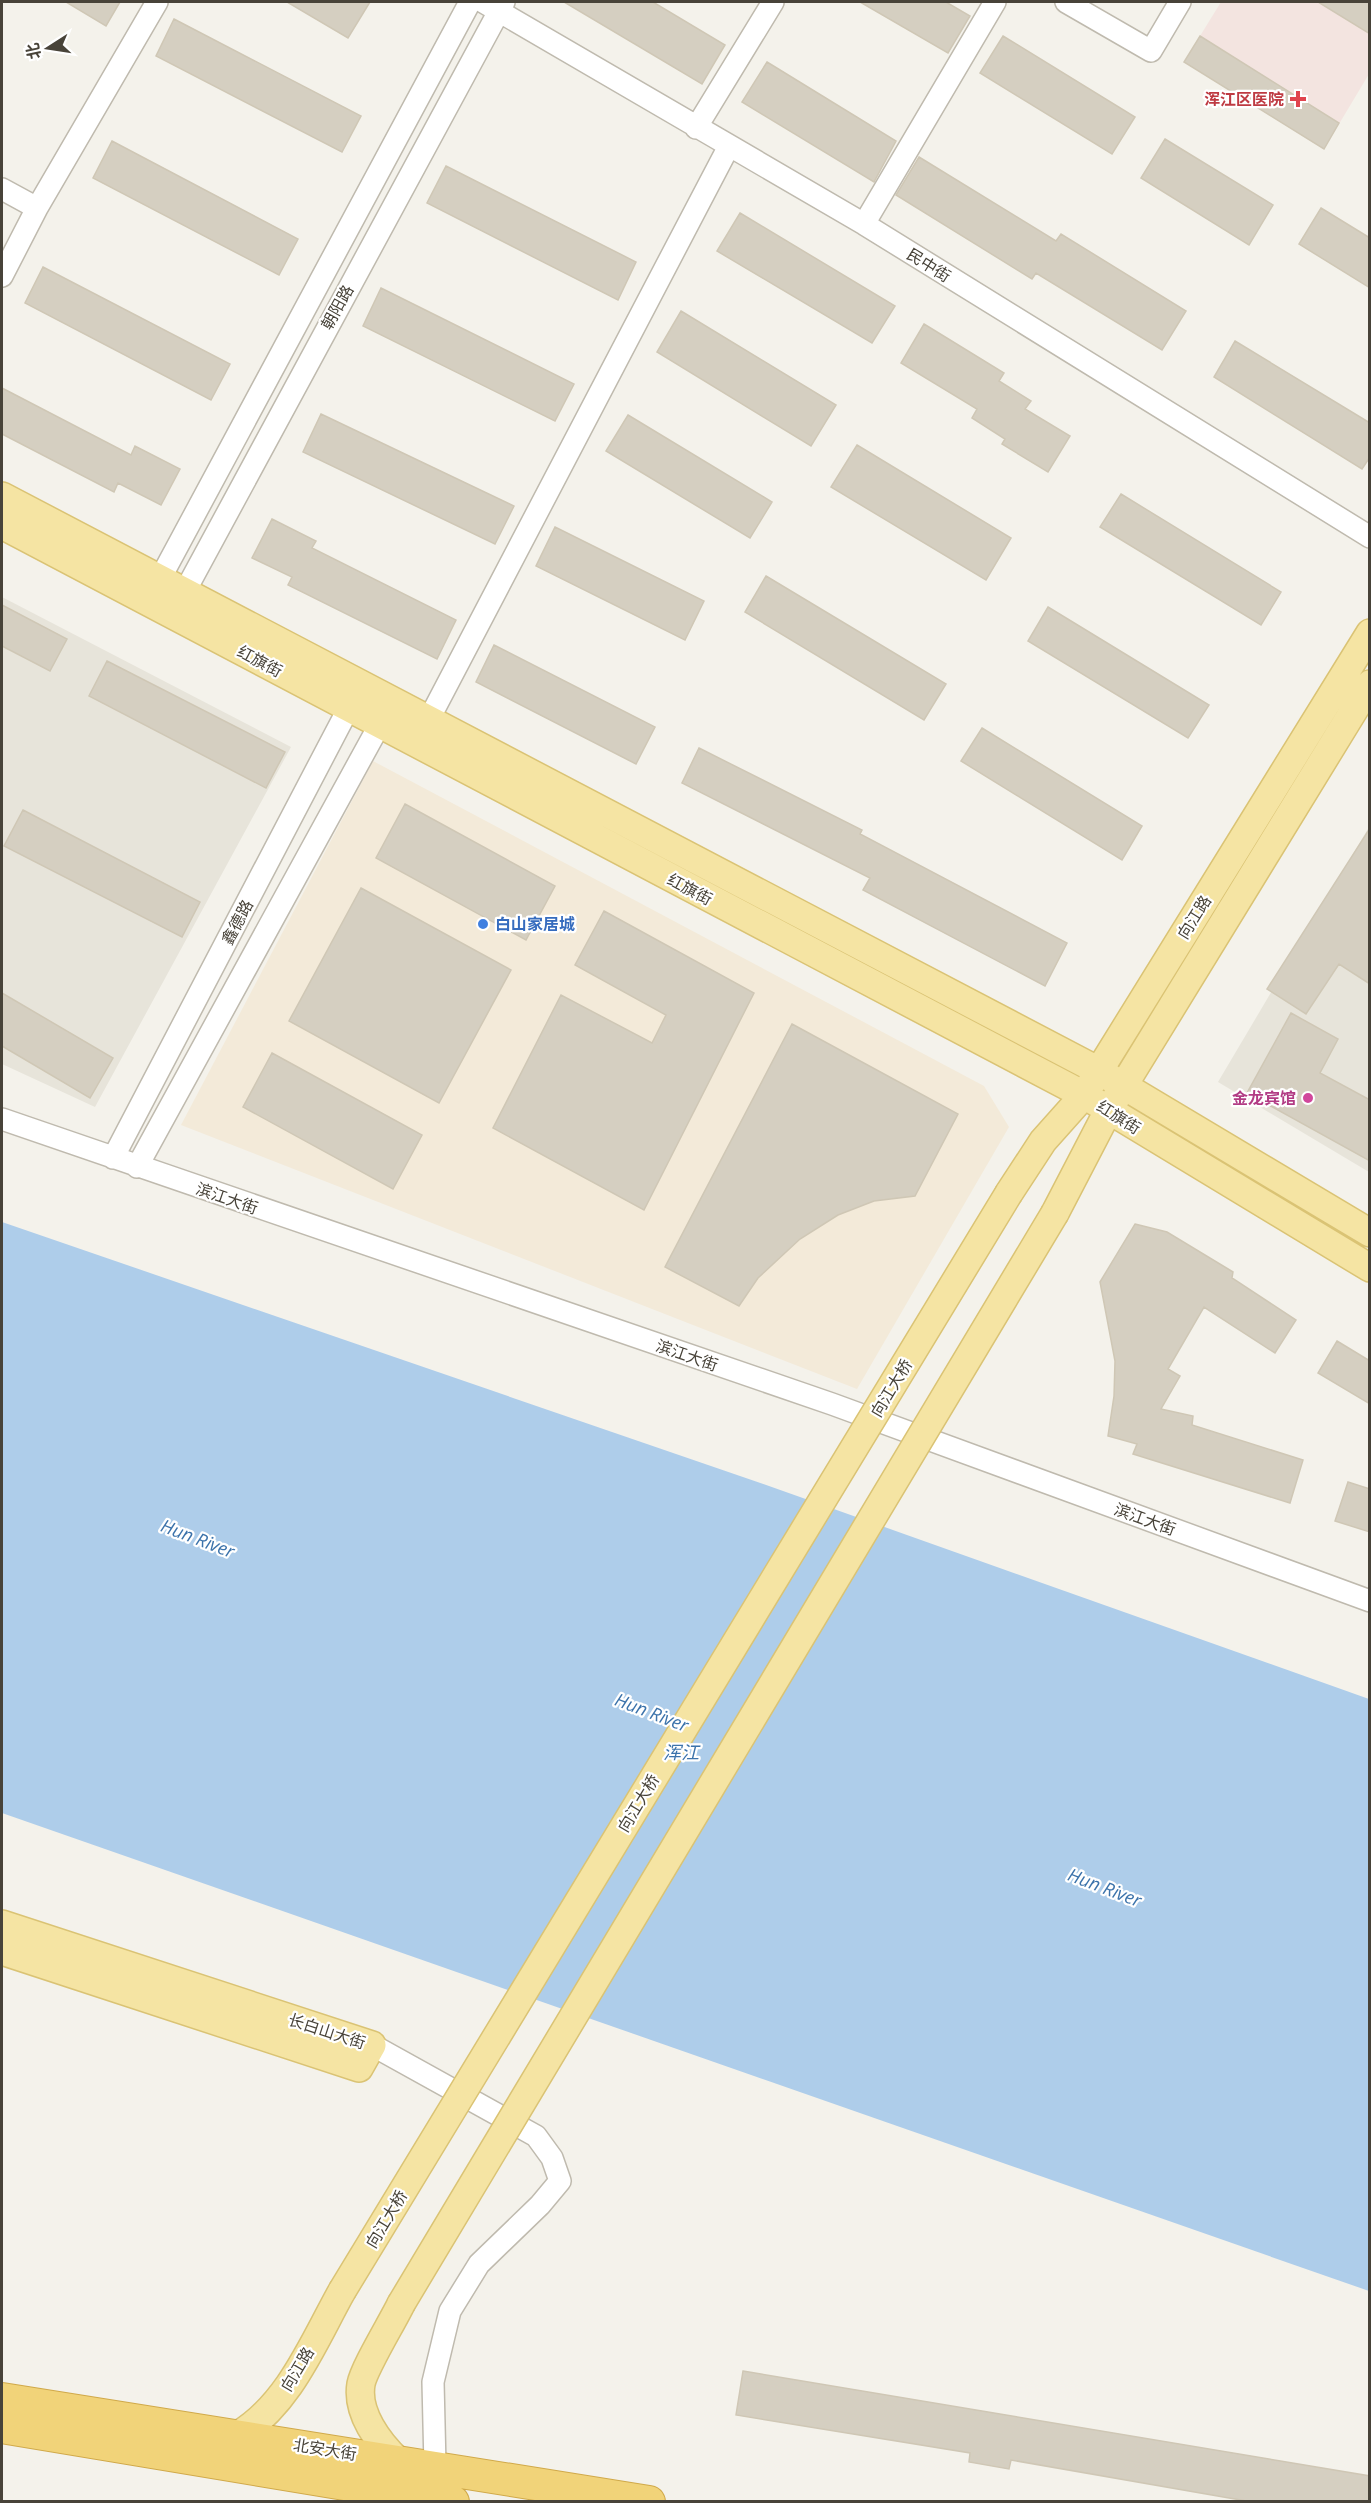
<svg xmlns="http://www.w3.org/2000/svg" width="1371" height="2503" viewBox="0 0 1371 2503" font-family="'Open Sans','Noto Sans SC',sans-serif">
<style>
.residential{fill:#e7e4da}
.commercial{fill:#f3ead9}
.medical{fill:#f3e4e0}
.water{fill:#aecdea}
.building{fill:#d5cfc1;stroke:#cfc7b5;stroke-width:1.5}
.lines{fill:none;stroke-linecap:round;stroke-linejoin:round}
.minor-casing{stroke:#bfbaae;stroke-width:24}
.major-casing{stroke:#dac374;stroke-width:30}
.highway-casing{stroke:#d0a94a;stroke-width:34}
.minor{stroke:#fff;stroke-width:21}
.major{stroke:#f5e4a3;stroke-width:27}
.highway{stroke:#f1d379;stroke-width:32}
.major-bridge-casing{stroke:#dac374;stroke-width:30;stroke-linecap:butt}
.major-bridge{stroke:#f5e4a3;stroke-width:27}
.health-dot{fill:#e0444e;stroke:#fff;stroke-width:2}
.shop-dot{fill:#3f7fe0;stroke:#fff;stroke-width:2}
.hotel-dot{fill:#d1479c;stroke:#fff;stroke-width:2}
.labels{text-anchor:middle;dominant-baseline:central;stroke-width:4.5;stroke-linejoin:round;paint-order:stroke}
.health-label{font-size:16px;font-weight:bold;fill:#be3a42;stroke:#fff;text-anchor:end}
.street-label{font-size:16px;fill:#484339;stroke:#fff}
.shop-label{font-size:16px;font-weight:bold;fill:#366cbe;stroke:#fff;text-anchor:start}
.hotel-label{font-size:16px;font-weight:bold;fill:#b23c85;stroke:#fff;text-anchor:end}
.water-label{font-size:18px;font-style:italic;fill:#3c73ab;stroke:#fff}
</style>
<rect width="100%" height="100%" fill="#f4f2eb"/>
<path class="residential" d="M2,597l289,150 -196,360 -93,-43z
M1369,827v345l-151,-90z"/>
<path class="commercial" d="M373,761l611,325 25,41 -152,262 -676,-264z"/>
<path class="medical" d="M1221,2h148v72l-45,75 -140,-87z"/>
<path class="water" d="M2,1222l767,264 600,213v592l-1367,-478z"/>
<path class="building" d="M66,2h54l-14,24z
M287,2h83l-22,36z
M564,2h89l72,43 -23,39z
M860,2h86l24,14 -22,37z
M1318,2h52v32z
M174,19l187,97 -19,36 -186,-96z
M1003,36l132,81 -23,37 -132,-81z
M1200,36l139,87 -15,26 -140,-87z
M767,62l129,79 -22,41 -132,-80z
M1165,139l108,66 -24,40 -108,-67z
M112,141l186,98 -19,36 -186,-97z
M919,157l137,84 5,-7 125,77 -24,39 -126,-77 -4,6 -136,-84z
M446,166l190,96 -18,38 -191,-97z
M1321,208l49,30v50l-71,-44z
M740,213l155,93 -23,37 -155,-92z
M43,267l187,97 -19,36 -186,-97z
M381,288l193,96 -19,37 -192,-95z
M681,311l155,94 -25,41 -154,-94z
M924,324l80,49 -5,8 32,20 -6,8 45,27 -22,36 -46,-28 3,-5 -33,-21 5,-9 -76,-46z
M1235,341l135,82v34l-8,12 -148,-92z
M2,388l129,67 4,-9 45,23 -19,36 -43,-22 -4,9 -112,-58z
M321,414l193,92 -19,38 -192,-92z
M628,415l144,87 -22,36 -144,-87z
M857,445l154,93 -25,42 -155,-93z
M1121,494l160,98 -20,33 -161,-98z
M272,519l44,22 -4,7 144,72 -19,39 -149,-74 4,-8 -40,-19z
M555,527l149,74 -19,39 -149,-74z
M766,576l180,108 -22,36 -179,-108z
M2,605l65,34 -17,32 -48,-25z
M1048,607l161,98 -21,33 -160,-97z
M494,645l161,82 -19,37 -160,-82z
M107,661l178,91 -19,36 -177,-92z
M982,728l160,98 -20,34 -161,-99z
M699,748l163,82 -2,4 207,109 -22,43 -182,-96 7,-12 -188,-95z
M405,804l150,82 -29,54 -150,-82z
M23,810l177,92 -18,35 -178,-91z
M1370,828v156l-31,-20 -33,50 -39,-25z
M361,888l150,82 -72,133 -150,-82z
M604,911l150,82 -110,217 -151,-82 68,-133 91,48 14,-28 -91,-50z
M2,993l111,65 -23,40 -88,-52z
M1291,1013l47,26 -18,34 50,27v61l-123,-68z
M792,1024l166,90 -43,82 -41,5 -36,14 -38,24 -42,39 -19,28 -74,-39z
M272,1053l150,82 -29,54 -150,-82z
M1135,1224l32,8 66,40 -1,6 64,42 -21,33 -71,-46 -36,62 12,7 -19,33 32,7 -1,9 111,35 -13,43 -157,-49 4,-10 -29,-8 6,-40 1,-35 -15,-79z
M1337,1341l33,20v43l-52,-31z
M1348,1482l22,7v43l-35,-11z
M743,2371l627,105v26h-118l-241,-42 -2,9 -40,-7 1,-9 -234,-38z"/>
<g class="lines">
<defs>
<path id="minor" d="M483,2l381,222 506,313
M1066,2l85,49 29,-49
M696,128l77,-126
M2,189l35,19
M864,224l131,-222
M2,276l35,-68 120,-206
M154,590l316,-588
M177,606l327,-604
M428,721l301,-575
M2,1119l830,285 538,197
M113,1158l243,-464
M137,1167l249,-454
M372,2045l164,91 16,22 8,23 -20,24 -61,59 -29,47 -17,71 2,84"/>
<path id="major" d="M2,496l1097,575 271,162
M2,525l1082,570 286,173
M1009,1193l34,-52 41,-46 286,-462
M1055,1213l53,-102 262,-427
M2,1924l370,121 -13,23 -357,-117
M238,2435c51,-30 76,-94 104,-144
M398,2461c-19,-18 -42,-48 -37,-77 3,-16 32,-63 40,-80"/>
<path id="highway" d="M2,2399l647,103
M2,2427l451,75"/>
</defs>
<use href="#minor" class="minor-casing"/>
<use href="#major" class="major-casing"/>
<use href="#highway" class="highway-casing"/>
<use href="#minor" class="minor"/>
<use href="#major" class="major"/>
<use href="#highway" class="highway"/>
<defs>
<path id="major-bridge" d="M342,2291l667,-1098
M401,2304l654,-1091"/>
</defs>
<use href="#major-bridge" class="major-bridge-casing"/>
<use href="#major-bridge" class="major-bridge"/>
</g>
<path class="health-dot" d="M1295 90h6v6h6v6h-6v6h-6v-6h-6v-6h6z"/>
<circle class="shop-dot" cx="483" cy="924" r="6"/>
<circle class="hotel-dot" cx="1308" cy="1098" r="6"/>
<g class="labels">
<g class="health-label">
<text x="1284" y="99">浑江区医院</text>
</g>
<g class="street-label">
<text transform="translate(929 265) rotate(32)">民中街</text>
<text transform="translate(337 307) rotate(-61)">朝阳路</text>
<text transform="translate(260 661) rotate(28)">红旗街</text>
<text transform="translate(690 889) rotate(28)">红旗街</text>
<text transform="translate(1194 917) rotate(-58)">向江路</text>
<text transform="translate(237 922) rotate(-62)">鑫德路</text>
<text transform="translate(1119 1117) rotate(32)">红旗街</text>
<text transform="translate(227 1198) rotate(19)">滨江大街</text>
<text transform="translate(687 1355) rotate(19)">滨江大街</text>
<text transform="translate(891 1388) rotate(-59)">向江大桥</text>
<text transform="translate(1145 1519) rotate(20)">滨江大街</text>
<text transform="translate(638 1803) rotate(-59)">向江大桥</text>
<text transform="translate(327 2031) rotate(18)">长白山大街</text>
<text transform="translate(386 2219) rotate(-59)">向江大桥</text>
<text transform="translate(297 2369) rotate(-59)">向江路</text>
<text transform="translate(325 2449) rotate(9)">北安大街</text>
</g>
<g class="shop-label">
<text x="495" y="924">白山家居城</text>
</g>
<g class="hotel-label">
<text x="1296" y="1098">金龙宾馆</text>
</g>
<g class="water-label">
<text transform="translate(198 1538) rotate(21)">Hun River</text>
<text transform="translate(652 1712) rotate(21)">Hun River</text>
<text x="681" y="1752">浑江</text>
<text transform="translate(1105 1887) rotate(21)">Hun River</text>
</g>
</g>
<rect width="1371" height="2503" fill="none" stroke="#484339" stroke-width="6"/>
<g transform="translate(48 48) rotate(258)" stroke="#ffffff" stroke-width="4.5" paint-order="stroke">
<path d="M0-4.5L10 22L0 15L-10 22Z" fill="#484339"/>
<text y="-9" font-size="16" font-weight="bold" text-anchor="middle" fill="#484339">北</text>
</g>
</svg>
